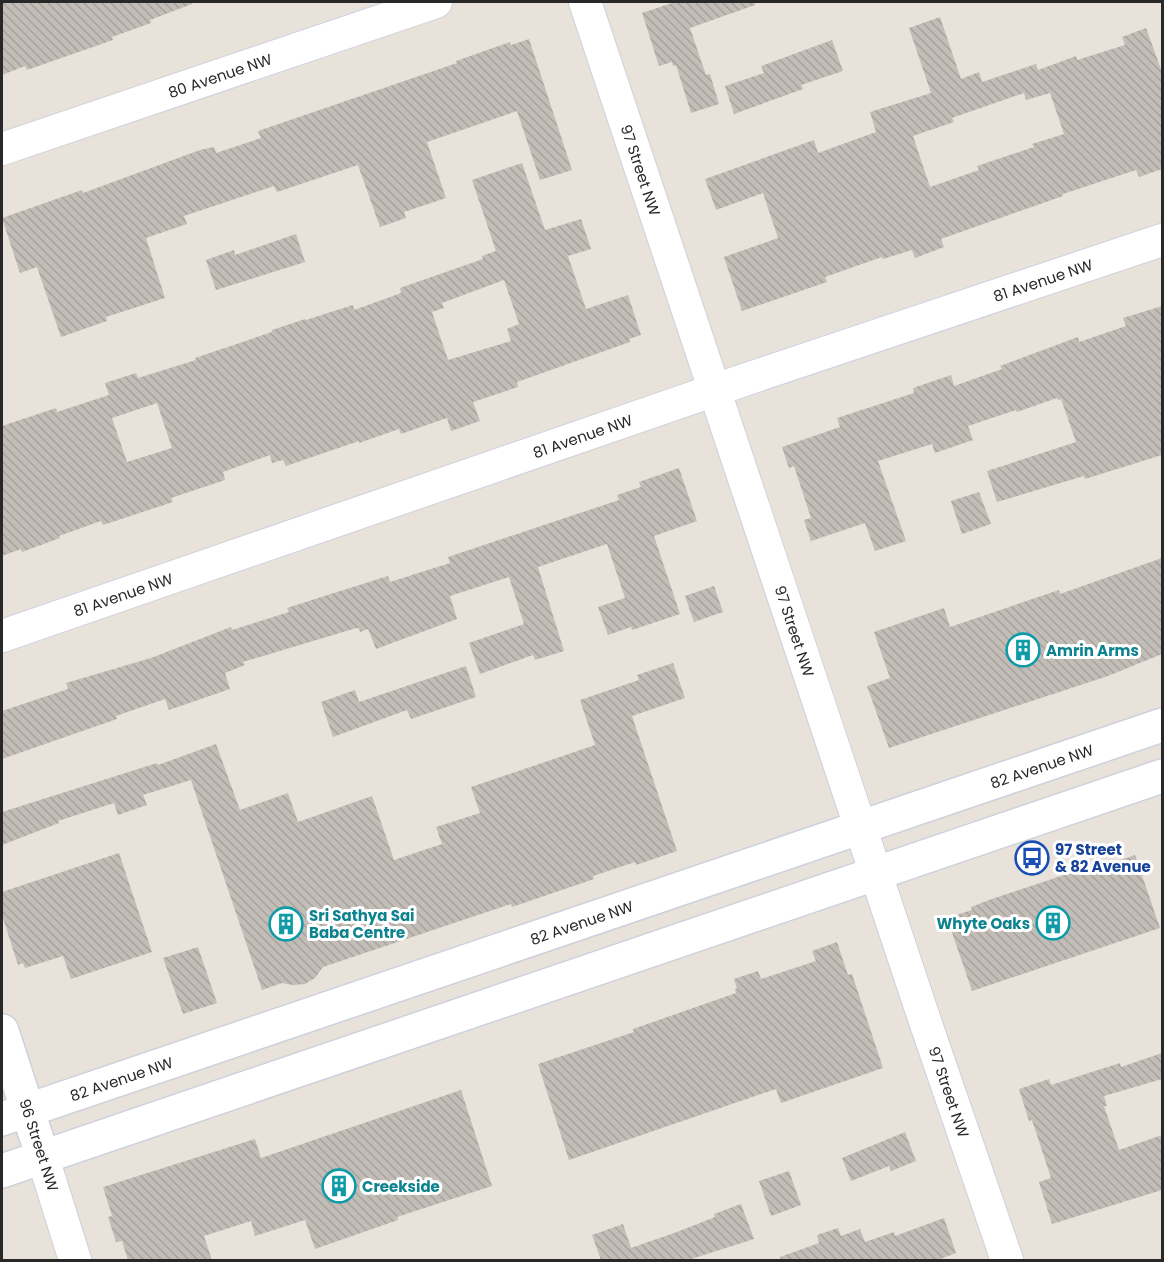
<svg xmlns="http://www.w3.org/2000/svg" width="1164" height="1262" viewBox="0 0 1164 1262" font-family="Poppins,sans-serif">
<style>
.building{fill:url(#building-back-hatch);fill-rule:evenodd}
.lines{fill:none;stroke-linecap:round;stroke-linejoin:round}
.minor-casing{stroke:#cdd1dc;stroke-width:34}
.tertiary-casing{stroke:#cdd1dc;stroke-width:36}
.secondary-casing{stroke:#cdd1dc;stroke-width:36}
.minor{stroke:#fff;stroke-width:32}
.tertiary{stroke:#fff;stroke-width:33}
.secondary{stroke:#fff;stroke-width:33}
.labels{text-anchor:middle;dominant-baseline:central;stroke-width:6;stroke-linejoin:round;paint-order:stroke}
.street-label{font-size:15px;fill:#282828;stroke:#fff}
.culture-label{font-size:15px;font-weight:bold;fill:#0d838f;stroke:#fff;text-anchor:start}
.transit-label{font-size:15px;font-weight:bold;fill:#164399;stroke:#fff;text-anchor:start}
</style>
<defs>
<pattern id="building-back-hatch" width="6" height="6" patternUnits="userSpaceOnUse" patternTransform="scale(1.5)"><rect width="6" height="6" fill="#c2bdb7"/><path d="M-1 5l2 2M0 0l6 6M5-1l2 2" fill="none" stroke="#a7a29d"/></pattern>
</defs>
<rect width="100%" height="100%" fill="#e9e2db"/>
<path class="building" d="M2,2h190v2l-42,16 1,3 -39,14 1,3 -86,30 -2,-4 -23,9z
M675,2h80v3l-65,23 16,47 4,-1 9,30 -28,9 -15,-48 -3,1 -1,-4 -13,4 -17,-53z
M940,17l21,62 18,-7 3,10 54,-18 2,6 38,-14 1,4 48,-15 -3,-8 24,-9 16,44v97l-23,8 -3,-7 -73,24v2l-122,43 3,8 -29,11 -3,-8 -29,9 -1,-2 -57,20 2,5 -85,29 -18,-54 54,-19 -15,-45 -47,17 -11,-31 109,-39 4,13 58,-21 -6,-20 61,-19 -22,-65zM1024,93l2,7 24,-7 14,41 -32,10 2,3 -57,19 2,4 -49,17 -17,-51 41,-14 -2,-4z
M529,39l43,131 -32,10 -23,-69 -90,31 19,56 -42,14 2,6 -26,9 -22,-62 -81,27 -3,-6 -90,30 3,8 -41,14 19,60 -59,19 1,4 -46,16 -24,-70 -17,6 -18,-55 80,-28 1,3 117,-43 14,-3 2,6 45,-15 -3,-7 199,-68 -1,-2 54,-19 1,3z
M832,40l11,31 -42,14 2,4 -69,25 -9,-28 39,-13 -3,-7z
M522,163l23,67 36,-11 10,30 -23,7 18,53 42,-14 13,40 -12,4 1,3 -113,40 1,5 -45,15 7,19 -29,10 -4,-13 -46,16 -2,-5 -40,14v-2l-73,25 -3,-6 -11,3 -2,-8 -47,17 2,8 -54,18 2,4 -70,23 -2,-4 -42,15 1,2 -38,14 -1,-3 -19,7v-130l54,-18 1,4 52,-17 -4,-12 31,-10 2,5 58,-18 -1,-2 77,-26v-2l33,-11 1,1 47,-15 1,5 47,-17 -1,-5 83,-29 -1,-3 14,-5 -24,-71zM504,280l15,44 -12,5 4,12 -63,19 -16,-48 12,-4 -2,-5zM157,403l15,45 -45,14 -15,-44z
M296,234l9,28 -89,28 -10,-30 28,-10 1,5z
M1162,306v149l-77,24 -1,-3 -87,26 -10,-31 89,-29 -15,-43 -3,1 -1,-2 -40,14 -1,-2 -48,16 5,14 -38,13 -3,-9 -54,17 28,80 -31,10 -10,-28 -54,18 -7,-21 7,-2 -17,-52 -5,2 -7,-21 58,-20 -3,-9 77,-25 -1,-5 38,-13 3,11 48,-17 -2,-3 78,-29 1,5 47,-16 -3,-8z
M679,468l18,53 -43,15 26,78 -48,16 -1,-3 -23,8 -10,-28 27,-9 -18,-54 -69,23 26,84 -29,9 -2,-5 -53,19 -11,-31 55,-19 -15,-47 -59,19 7,23 -81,30 -8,-20 -8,3 -1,-4 -6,1 -110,33 2,3 -20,8 5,16 -61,21 -4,-11 -49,17 1,3 -115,40v-48l66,-22 -2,-6 85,-25 80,-31 1,3 57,-18 -2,-4 47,-15 54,-17 2,6 60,-19 -2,-6 171,-57 -2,-5 24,-8 -2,-5z
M979,492l12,32 -29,10 -11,-33z
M1162,558v96l-54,22 -219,72 -22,-62 23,-8 -16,-46 70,-24 6,19 109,-37 1,4z
M714,586l9,26 -29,10 -9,-26z
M673,663l12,35 -53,18 45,135 -41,14 -1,-3 -42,14 1,3 -82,28 -1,-3 -188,63 -8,11 -10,6 -12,1 -11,-2 -20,7 -71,-210 -48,15 4,10 -29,10 -4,-12 -56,18 1,2 -57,22v-33l155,-49 1,2 58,-21 24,66 48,-17 10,29 74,-26 22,64 48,-16 -6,-17 44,-14 -9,-26 124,-42 -15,-45 59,-20 -2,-5z
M466,666l10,31 -65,22 -4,-9 -74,27 -12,-35 34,-12 4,12z
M119,853l33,99 -81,27 -8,-23 -38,12 -2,-5 -5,2 -16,-50v-23z
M1135,855l25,73 -188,63 -25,-73 25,-8 -1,-3 18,-7 117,-39 1,4z
M837,942l11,33 4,-1 31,94 -102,35 -5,-14 -207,71 -31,-96 96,-32 -1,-3 103,-36 -1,-4h2l-3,-10 24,-8 3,8 55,-18 -4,-10z
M198,947l19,56 -34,11 -20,-56z
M1162,1053v26l-58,17 3,10h-3l15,44 43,-15v55l-110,34 -13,-42 12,-4 -19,-58 -3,1 -10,-32 30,-10 2,6 69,-22 1,4z
M461,1090l31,96 -95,31 1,3 -83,29 -10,-29 -50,16 -4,-15 -47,15 8,24h-84l-6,-19 -6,1 -8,-25 4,-1 -9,-29 152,-48 6,19z
M905,1132l11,29 -25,10 -2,-5 -38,15 -9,-23z
M789,1171l12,34 -30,11 -12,-35z
M741,1204l13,35 -66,21h-87l-9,-25 31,-11 8,24 46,-16 38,-15 -1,-3z
M944,1218l12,35 -18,7h-157l-1,-3 39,-14 -2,-8 21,-7 3,8 19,-7 5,13 29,-10 1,4z"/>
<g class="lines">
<defs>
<g id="minor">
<path id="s1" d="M585,2l341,1022 81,236"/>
<path id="s2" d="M2,149l434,-147"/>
<path id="s3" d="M2,636l745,-257 415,-139"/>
<path d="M43,1158l32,102"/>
</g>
<path id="tertiary" d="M2,1031l41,127"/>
<g id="secondary">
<path id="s4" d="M2,1119l1160,-394"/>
<path d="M2,1171l1160,-395"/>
</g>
</defs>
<use href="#minor" class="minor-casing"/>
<use href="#tertiary" class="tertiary-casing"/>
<use href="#secondary" class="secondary-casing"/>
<use href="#minor" class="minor"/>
<use href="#tertiary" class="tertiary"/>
<use href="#secondary" class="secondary"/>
</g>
<defs>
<symbol id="building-ring" viewBox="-11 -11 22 22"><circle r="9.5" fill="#fff" stroke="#0f9aa8" stroke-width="1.5"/><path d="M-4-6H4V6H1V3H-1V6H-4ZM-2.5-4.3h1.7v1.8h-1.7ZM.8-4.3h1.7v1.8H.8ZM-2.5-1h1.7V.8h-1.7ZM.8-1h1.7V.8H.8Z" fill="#0f9aa8"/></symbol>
<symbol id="bus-ring" viewBox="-11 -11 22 22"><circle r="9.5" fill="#fff" stroke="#1a4fb4" stroke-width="1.5"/><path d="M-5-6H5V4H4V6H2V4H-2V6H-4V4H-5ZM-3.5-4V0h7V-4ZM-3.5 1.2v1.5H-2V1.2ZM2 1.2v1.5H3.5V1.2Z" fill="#1a4fb4"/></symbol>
</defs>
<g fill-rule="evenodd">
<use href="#building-ring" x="1004" y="631" width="38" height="38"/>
<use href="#bus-ring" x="1013" y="839" width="38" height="38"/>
<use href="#building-ring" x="1034" y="904" width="38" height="38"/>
<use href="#building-ring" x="267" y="905" width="38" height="38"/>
<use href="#building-ring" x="320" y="1167" width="38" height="38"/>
</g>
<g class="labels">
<g class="street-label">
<text stroke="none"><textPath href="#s2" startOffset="230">80 Avenue NW</textPath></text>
<text stroke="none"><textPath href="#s1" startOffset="177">97 Street NW</textPath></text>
<text stroke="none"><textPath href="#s3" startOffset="1100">81 Avenue NW</textPath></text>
<text stroke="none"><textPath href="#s3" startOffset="614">81 Avenue NW</textPath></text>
<text stroke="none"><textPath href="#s3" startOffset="128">81 Avenue NW</textPath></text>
<text stroke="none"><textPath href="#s1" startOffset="663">97 Street NW</textPath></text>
<text stroke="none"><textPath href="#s4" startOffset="1098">82 Avenue NW</textPath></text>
<text stroke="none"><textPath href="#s4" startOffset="612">82 Avenue NW</textPath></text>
<text stroke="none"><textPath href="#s4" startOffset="126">82 Avenue NW</textPath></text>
<text stroke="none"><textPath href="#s1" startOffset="1149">97 Street NW</textPath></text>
<text transform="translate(39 1145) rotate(72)">96 Street NW</text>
</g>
<g class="culture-label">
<text x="1046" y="650">Amrin Arms</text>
<text x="309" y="915">Sri Sathya Sai<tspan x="309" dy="17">Baba Centre</tspan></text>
<text x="1030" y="923" text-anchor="end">Whyte Oaks</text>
<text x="362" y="1186">Creekside</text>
</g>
<g class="transit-label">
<text x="1055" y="849">97 Street<tspan x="1055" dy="17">&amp; 82 Avenue</tspan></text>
</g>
</g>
<rect width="1164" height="1262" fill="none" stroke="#282828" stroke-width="6"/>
</svg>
